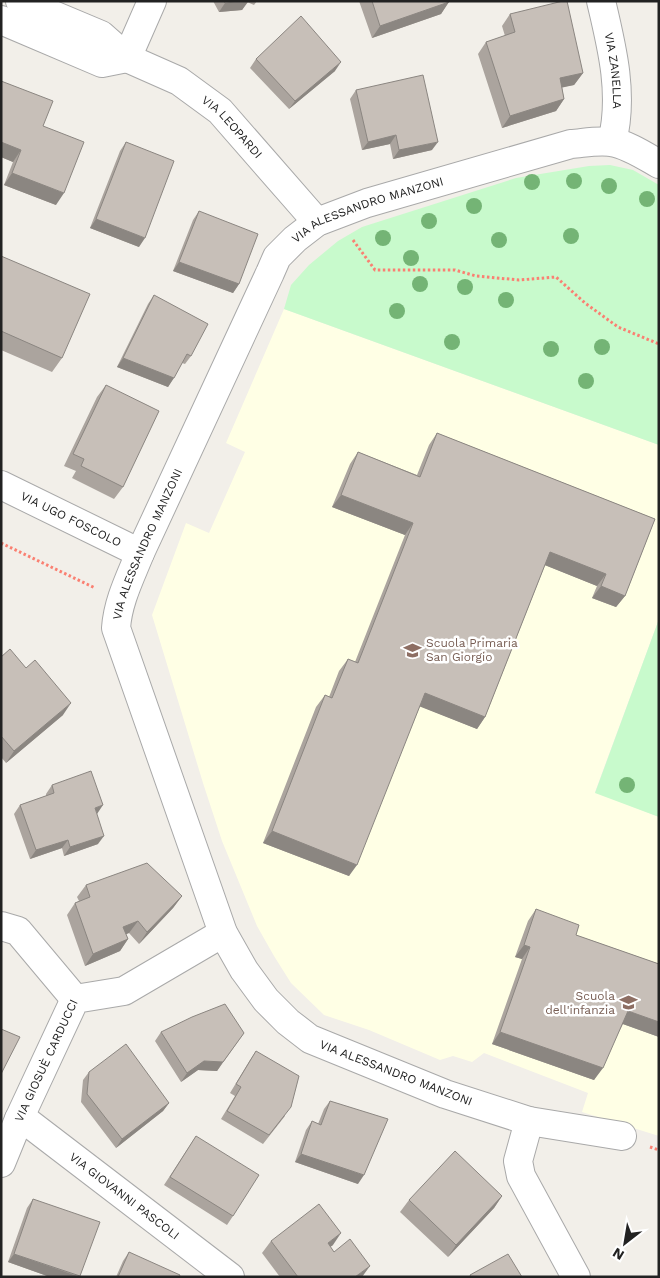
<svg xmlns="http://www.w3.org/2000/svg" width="660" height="1278" viewBox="0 0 660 1278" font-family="'Work Sans',sans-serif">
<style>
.education{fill:#ffffe5}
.park{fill:#c8facc}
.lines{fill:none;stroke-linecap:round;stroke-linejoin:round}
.minor-casing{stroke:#a9a9a9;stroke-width:30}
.path{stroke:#fa8072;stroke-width:3;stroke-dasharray:2.5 2.5;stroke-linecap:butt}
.minor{stroke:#fff;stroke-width:28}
.tree{fill:#74b475}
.wall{fill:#aba49e}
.shaded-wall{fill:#8b8681}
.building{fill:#c7bfb8;stroke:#8b8681}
.labels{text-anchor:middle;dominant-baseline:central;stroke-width:5;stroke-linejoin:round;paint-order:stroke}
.street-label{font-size:12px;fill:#222;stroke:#fff}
.education-label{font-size:12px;fill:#785e54;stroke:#fff;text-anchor:start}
</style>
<rect width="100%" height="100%" fill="#f2efe9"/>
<path class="education" d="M284,309l375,136v174l-64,173 64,25v319l-77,-24 6,-19 -104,-40 -12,9 -19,-6 -13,4 -71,-30 -45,-15 -33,-32 -17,-27 -17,-30 -35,-85 -19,-58 -51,-168 34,-92 23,10 36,-81 -19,-9z"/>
<path class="park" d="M610,165l23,5 26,15v260l-375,-136 7,-24 18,-20 29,-24 24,-14 154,-49 73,-12z
M659,619v198l-64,-24z"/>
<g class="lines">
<defs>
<g id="minor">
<path id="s1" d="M20,1l81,34 26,23 52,23 41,30 97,111"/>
<path id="s2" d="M601,1c11,46 23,94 11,141"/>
<path d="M1,20l101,43 25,-5"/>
<path d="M127,58l25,-57"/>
<path id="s3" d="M1,485l139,68"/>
<path d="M1,926l17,5 57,68"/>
<path id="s4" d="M19,1119l11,5 200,153"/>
<path d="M529,1121l-11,40 3,15 55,101"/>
<path id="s5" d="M622,1136l-93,-15 -84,-27 -135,-55 -22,-17 -22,-22 -22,-30 -21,-37 -107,-305c2,-27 14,-50 24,-75l130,-280 7,-16 18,-18 22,-17 50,-19 204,-59c13,-1 27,-4 40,-2 16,2 34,14 48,22"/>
<path id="s6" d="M1,1163l18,-44 56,-120 49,-8 99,-58"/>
</g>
</defs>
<use href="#minor" class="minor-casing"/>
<path class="path" d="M353,240l22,30h80l21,6 43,4 37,-3 29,26 33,24 41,17
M1,543l94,45
M650,1147l9,3"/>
<use href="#minor" class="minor"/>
</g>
<g class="tree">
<circle cx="574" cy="181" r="8"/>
<circle cx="532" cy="182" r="8"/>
<circle cx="609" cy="186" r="8"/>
<circle cx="647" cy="199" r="8"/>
<circle cx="474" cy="206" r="8"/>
<circle cx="429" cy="221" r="8"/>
<circle cx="571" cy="236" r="8"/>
<circle cx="383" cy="238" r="8"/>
<circle cx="499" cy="240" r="8"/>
<circle cx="411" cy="258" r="8"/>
<circle cx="420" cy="284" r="8"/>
<circle cx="465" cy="287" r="8"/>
<circle cx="506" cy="300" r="8"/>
<circle cx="397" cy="311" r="8"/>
<circle cx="452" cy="342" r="8"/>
<circle cx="602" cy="347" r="8"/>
<circle cx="551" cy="349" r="8"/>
<circle cx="586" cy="381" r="8"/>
<circle cx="627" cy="785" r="8"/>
</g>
<path class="wall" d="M213,1h44l-3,4 -7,-3 -5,8 -23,2z
M359,1h90l-8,13 -69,24z
M510,14l73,59 -9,12 -12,2 2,12 -8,12 -54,17 -24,-74 8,-12 19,-6 -3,-10z
M256,59l79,12 -46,38 -39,-41z
M1,81l42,45 13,79 -52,-20 9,-23 -12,-5z
M356,90l76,60 -39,9 -3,-15 -28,6 -12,-51z
M126,142l13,105 -49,-19 30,-77z
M199,211l40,73 -6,9 -60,-22 20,-51z
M1,256l61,102 -10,14 -51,-22z
M154,295l37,61 -6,8 -3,-1 -14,24 -51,-20 31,-63z
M106,385l17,102 -9,12 -42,-21 4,-7 -12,-5 33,-69z
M437,433l218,86 -30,77 -9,11 -24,-9 5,-12 -52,-21 -60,152 -8,12 -57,-23 -71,170 -86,-33 53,-136 9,-12 4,2 10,-26 9,-12 7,3 50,-127 -73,-28 18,-43 8,-12 59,23 12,-30z
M1,657l62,58 -57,48 -5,-6z
M52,785l45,29 1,30 -34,12 -2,-8 -32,11 -16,-45 6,-9 26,-9v-2z
M86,885l96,11 -9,12 -34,36 -10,-11 -3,1 2,5 -8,12 -35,15 -18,-51 8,-12 4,-2 -2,-4z
M536,909l40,26 83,29v73l-36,-13 -29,56 -102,-36 30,-85 -7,-2 13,-36z
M161,1032l83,1 -27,38 -19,-1 -17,12 -26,-41z
M256,1051l29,65 -22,28 -42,-25 14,-23 -5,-3 20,-33z
M89,1072l80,31 -6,8 -47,37 -35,-46 2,-22z
M330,1101l28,83 -63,-22 11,-32 6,-9 6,3 6,-15z
M196,1136l37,80 -6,9 -63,-40z
M502,1196l-8,12 -46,49 -48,-45 9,-12z
M33,1199l47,78h-30l-42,-15 19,-54z
M271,1241l62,4 -3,2 4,5 28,25h-82l-18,-24z
M129,1252l50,25h-63l7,-16z"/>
<path class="shaded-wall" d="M248,2l-6,8 -23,2 6,-9z
M449,2l-8,12 -69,24 8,-12z
M341,62l-6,9 -46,38 6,-8z
M583,73l-9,12 -23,5 9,-12z
M564,99l-8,12 -54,17 8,-12z
M396,135l-6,9 -28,6 6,-8z
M1,142l20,8 -8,12 -12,-5z
M438,142l-6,8 -39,9 6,-9z
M12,173l52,20 -8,12 -52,-20z
M96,219l49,19 -6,9 -49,-19z
M179,262l60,22 -6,9 -60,-22z
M123,358l51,20 -6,9 -51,-20z
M341,495l72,28 -8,12 -73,-28z
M550,552l56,22 -9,12 -55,-22z
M601,586l24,10 -9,11 -24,-9z
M425,693l60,24 -8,12 -61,-24z
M71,703l-8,12 -57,48 8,-12z
M103,805l-6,9 -2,-6z
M272,831l85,34 -8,11 -86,-33z
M104,836l-6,8 -34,12 6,-9z
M68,840l-6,8 -32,11 6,-9z
M182,896l-9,12 -34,36 8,-12z
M138,921l-9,12 -15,6 9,-12z
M128,939l-8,12 -35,15 8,-12z
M524,945l6,2 -8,12 -7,-2z
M628,1011l31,11v15l-39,-14z
M500,1032l103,36 -9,12 -102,-36z
M204,1061l19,1 -6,9 -19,-1 -17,12 6,-9z
M169,1103l-6,8 -47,37 6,-9z
M301,1154l63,21 -6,9 -63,-22z
M502,1196l-8,12 -46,49 8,-12z
M341,1233l-8,12 -14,10 9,-12z
M14,1254l66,23h-30l-42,-15z
M370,1266l-8,11h-7z"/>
<path class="building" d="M224,1h24l-23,2z
M372,1h77v1l-69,24z
M563,1h4l16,72 -23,5 4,21 -54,17 -24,-74 29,-10 -5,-18z
M301,16l40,46 -46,39 -39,-42z
M423,75l15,67 -39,8 -3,-15 -28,7 -12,-52z
M1,81l52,20 -10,25 41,16 -20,51 -52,-20 9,-23 -20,-8z
M126,142l48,19 -29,77 -49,-19z
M199,211l59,23 -19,50 -60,-22z
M1,256l89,38 -28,64 -61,-27z
M154,295l54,29 -17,32 -4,-2 -13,24 -51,-20z
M106,385l53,26 -36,76 -42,-21 3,-7 -11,-5z
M437,433l218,86 -30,77 -24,-10 5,-12 -56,-22 -65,165 -60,-24 -68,172 -85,-34 53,-136 7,3 16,-39 10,4 55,-140 -72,-28 17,-43 62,25z
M10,649l16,19 9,-8 36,43 -57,48 -13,-15v-79z
M91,771l12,34 -8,3 9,28 -34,11 -2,-7 -32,10 -16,-45 34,-12 -2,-8z
M147,863l35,33 -35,36 -9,-11 -15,6 5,12 -35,15 -18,-51 15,-6 -4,-12z
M536,909l43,16 -3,10 83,29v58l-31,-11 -25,57 -103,-36 30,-85 -6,-2z
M225,1004l19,29 -21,29 -19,-1 -17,12 -26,-41 31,-15z
M1,1029l19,8 -19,37z
M126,1044l43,59 -47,36 -35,-45 2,-22z
M256,1051l43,25 -8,31 -22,28 -42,-24 14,-24 -5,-3z
M330,1101l58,18 -24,56 -63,-21 11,-33 9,4z
M196,1136l63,39 -26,41 -63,-39z
M455,1151l47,45 -46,49 -47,-45z
M33,1199l67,23 -20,54 -66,-22z
M319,1204l22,29 -13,10 6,9 16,-13 20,27 -15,11h-57l-27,-36z
M129,1252l51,23 -1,2h-61z
M508,1254l14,23h-51l-1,-2z"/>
<defs>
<symbol id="school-bare" viewBox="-9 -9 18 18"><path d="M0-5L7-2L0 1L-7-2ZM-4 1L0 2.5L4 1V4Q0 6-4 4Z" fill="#8d6e63" stroke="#fff" stroke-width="2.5" paint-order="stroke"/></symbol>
</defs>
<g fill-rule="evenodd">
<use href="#school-bare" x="400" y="638" width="25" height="25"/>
<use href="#school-bare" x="616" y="990" width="25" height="25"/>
</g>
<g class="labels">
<g class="street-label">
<text stroke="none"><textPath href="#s2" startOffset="71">VIA ZANELLA</textPath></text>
<text stroke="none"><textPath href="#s1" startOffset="250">VIA LEOPARDI</textPath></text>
<text stroke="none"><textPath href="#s5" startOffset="1300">VIA ALESSANDRO MANZONI</textPath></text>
<text stroke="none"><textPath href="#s3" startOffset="78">VIA UGO FOSCOLO</textPath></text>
<text stroke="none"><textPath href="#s5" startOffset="880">VIA ALESSANDRO MANZONI</textPath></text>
<text stroke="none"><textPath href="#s6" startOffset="112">VIA GIOSUÈ CARDUCCI</textPath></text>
<text transform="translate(396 1073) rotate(21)">VIA ALESSANDRO MANZONI</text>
<text stroke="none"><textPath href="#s4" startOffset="131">VIA GIOVANNI PASCOLI</textPath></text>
</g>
<g class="education-label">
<text x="426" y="643">Scuola Primaria<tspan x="426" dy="14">San Giorgio</tspan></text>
<text x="615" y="996" text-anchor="end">Scuola<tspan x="615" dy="14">dell'infanzia</tspan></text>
</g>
</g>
<rect width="660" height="1278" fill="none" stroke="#222222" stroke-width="5"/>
<g transform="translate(625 1243) rotate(211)" stroke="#ffffff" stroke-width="4" paint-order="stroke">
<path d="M0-4L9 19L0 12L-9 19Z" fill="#222222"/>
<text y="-8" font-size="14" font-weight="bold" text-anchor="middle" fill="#222222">N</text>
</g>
</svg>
